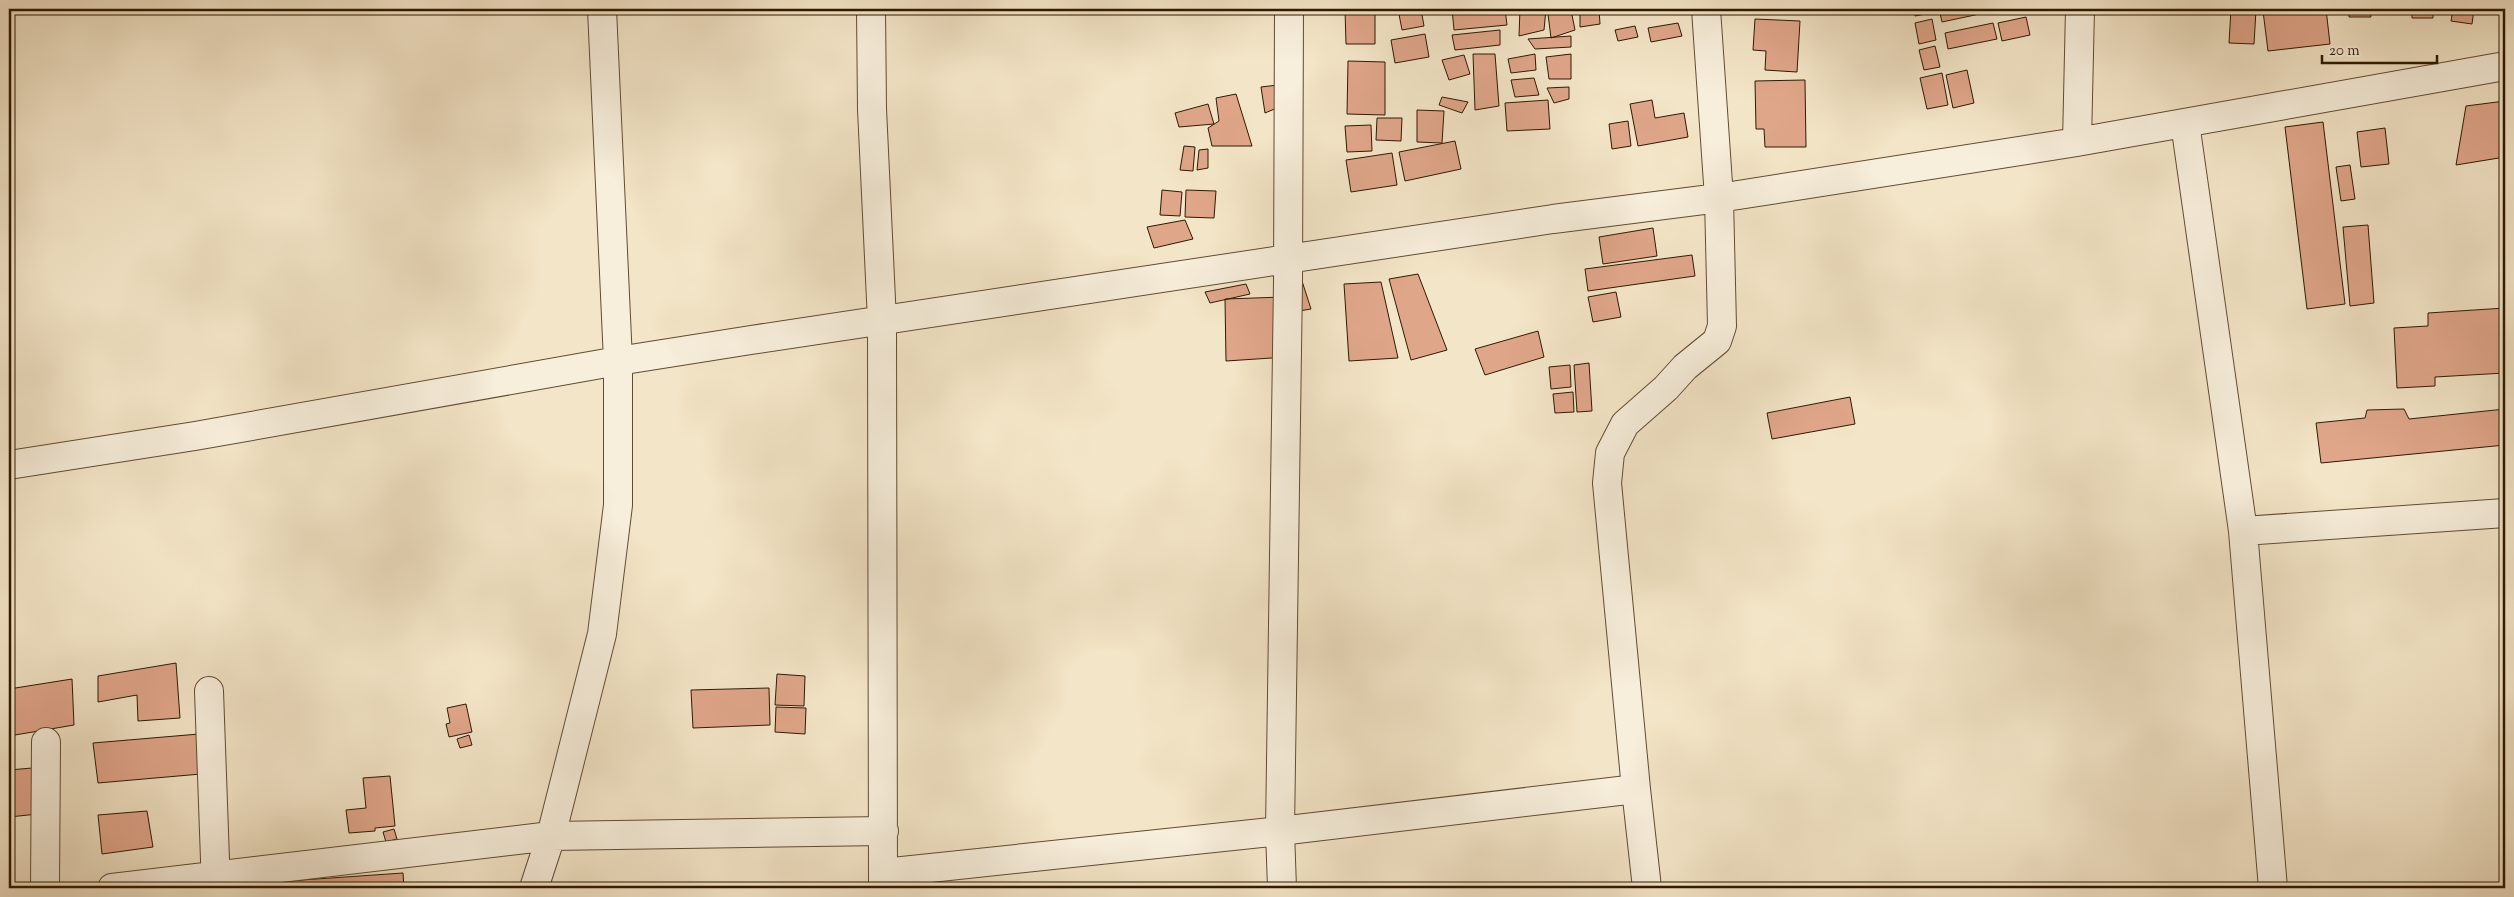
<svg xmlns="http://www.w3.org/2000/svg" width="2514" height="897" viewBox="0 0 2514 897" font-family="'Sorts Mill Goudy',serif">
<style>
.building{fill:#e0a68a;stroke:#2f1900}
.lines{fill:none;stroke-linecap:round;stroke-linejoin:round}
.minor-casing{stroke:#604c32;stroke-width:30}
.minor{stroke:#f7eedb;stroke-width:28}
</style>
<rect width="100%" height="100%" fill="#f3e5c7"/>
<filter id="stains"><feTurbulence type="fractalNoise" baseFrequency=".004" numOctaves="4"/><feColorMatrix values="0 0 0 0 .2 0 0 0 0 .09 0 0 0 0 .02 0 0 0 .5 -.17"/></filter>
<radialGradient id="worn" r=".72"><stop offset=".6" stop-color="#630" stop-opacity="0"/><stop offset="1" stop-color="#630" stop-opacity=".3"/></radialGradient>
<path class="building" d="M1345,9h30v35h-29z
M1398,9h23l3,17 -22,4z
M1452,9h53l2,16 -53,5z
M1520,9h26l-2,21 -25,6z
M1580,9h19l1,15 -20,3z
M1914,9h16l1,4 -16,3z
M1939,9h49l1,3 -47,10z
M2231,9l25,1 -2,34 -25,-1z
M2281,9h45l4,35 -62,7 -5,-40z
M2349,9h21l1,8h-22z
M2412,9h21v9h-21z
M2453,9h21l-2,15 -21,-3z
M1571,10l4,20 -24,8 -3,-24z
M2026,17l4,18 -28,6 -4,-18z
M1755,19l45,2 -3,51 -32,-2 1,-19 -13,-1z
M1932,19l4,21 -17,4 -4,-21z
M1678,23l4,13 -31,6 -3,-14z
M1993,23l4,16 -49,10 -3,-16z
M1635,26l3,11 -20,4 -3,-11z
M1500,30v15l-45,5 -3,-15z
M1425,34l4,23 -34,6 -4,-23z
M1571,36v11l-36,2 -7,-10z
M1935,46l5,21 -16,3 -5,-20z
M1473,54h22l4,52 -24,4z
M1535,54l1,16 -25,3 -3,-14z
M1571,54v25h-22l-3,-22z
M1464,55l6,19 -21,6 -7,-20z
M1348,61l37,1v53l-38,-1z
M1967,70l7,33 -21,5 -7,-33z
M1942,73l6,32 -21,4 -7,-31z
M1534,78l5,17 -24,2 -4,-17z
M1805,80l1,67h-41l-1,-18h-8l-1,-48z
M1278,85l6,20 -19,8 -4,-26z
M1569,87v12l-15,4 -7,-15z
M1236,94l16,52h-40l-4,-18 11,-7 -3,-23z
M1442,97l26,5 -6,11 -23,-8z
M1548,100l2,29 -43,2 -2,-28z
M1652,100l3,18 29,-5 4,24 -50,9 -8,-42z
M2505,101v56l-49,8 10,-59z
M1208,104l6,20 -35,3 -4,-14z
M1417,110l27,1 -2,32 -25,-1z
M1377,118h25l-1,23 -25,-1z
M1628,121l3,25 -19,3 -3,-25z
M2323,122l22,182 -38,5 -22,-182z
M1371,125l1,26 -25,1 -2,-26z
M2385,128l4,36 -28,3 -4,-35z
M1455,141l6,28 -56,12 -6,-29z
M1184,146l11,1 -2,24 -13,-1z
M1208,149v19l-11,2 2,-20z
M1392,153l5,32 -46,7 -5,-32z
M2350,165l5,34 -14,2 -5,-34z
M1162,190l20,2 -2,24 -20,-1z
M1186,190l30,1 -2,27 -29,-1z
M1185,220l8,19 -39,9 -7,-21z
M2368,225l6,78 -24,3 -7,-79z
M1653,228l4,28 -54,8 -4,-27z
M1692,255l3,21 -107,15 -3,-22z
M1418,274l29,76 -36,10 -22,-81z
M1302,281l9,28 -18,3 -5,-30z
M1381,282l17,76 -49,3 -5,-77z
M1246,284l4,10 -40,9 -5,-11z
M1616,292l5,25 -28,5 -5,-25z
M1283,297l4,60 -61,4 -1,-62z
M2505,308v65l-70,4v9l-38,2 -3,-60 34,-2v-13z
M1538,331l6,26 -59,18 -10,-26z
M1589,363l3,48 -15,1 -3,-47z
M1570,365l1,22 -20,2 -2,-22z
M1573,392l1,20 -19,1 -2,-19z
M1850,397l5,27 -83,15 -5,-26z
M2404,409l5,10 96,-10v36l-184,18 -5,-40 49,-5 2,-8z
M176,663l4,55 -42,3 -1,-26 -39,7v-26z
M777,674l28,2 -1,30 -29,-1z
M72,679l2,46 -65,11v-47z
M769,688l1,37 -77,3 -2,-38z
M466,704l6,28 -23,5 -3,-13 4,-1 -3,-15z
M776,707l30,1 -1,26 -30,-2z
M199,734l2,40 -103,9 -5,-40z
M469,735l3,10 -12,3 -3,-9z
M32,768l6,46 -29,3v-47z
M390,776l5,50 -20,2v3l-26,2 -3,-23 20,-2 -3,-30z
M147,811l6,36 -51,7 -4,-39z
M394,829l3,10 -11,3 -3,-10z
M403,873l1,15h-174v-3z"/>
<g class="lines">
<defs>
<path id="minor" d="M871,9l1,100 10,212 1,567
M2185,123l58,408 30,357
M2077,142l3,-133
M9,465l186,-29 423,-75 133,-21 802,-121 166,-21 358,-56 428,-76
M2243,531l262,-18
M209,691l7,197
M883,873l397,-42 356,-42
M45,888l1,-146
M112,888l439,-52 333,-5
M534,888l17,-52 51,-202 16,-129v-144l-16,-352
M1282,888l-2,-57 8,-549 1,-273
M1647,888l-11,-99 -29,-306 3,-30 15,-29 41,-36 19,-21 32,-26 5,-15 -3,-128 -13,-189"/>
</defs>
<use href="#minor" class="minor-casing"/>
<use href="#minor" class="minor"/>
</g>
<rect width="2514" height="897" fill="none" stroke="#f3e5c7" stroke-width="30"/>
<rect x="10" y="10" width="2494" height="877" fill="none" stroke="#2f1900" stroke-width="2.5"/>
<rect x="15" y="15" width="2484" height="867" fill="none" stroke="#2f1900"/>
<path d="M2322 55v8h115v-8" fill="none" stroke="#2f1900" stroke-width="2.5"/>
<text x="2329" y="55" font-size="15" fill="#2f1900" stroke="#f7eedb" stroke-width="4" paint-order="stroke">20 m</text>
<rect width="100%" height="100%" filter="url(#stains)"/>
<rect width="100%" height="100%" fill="url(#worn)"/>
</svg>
